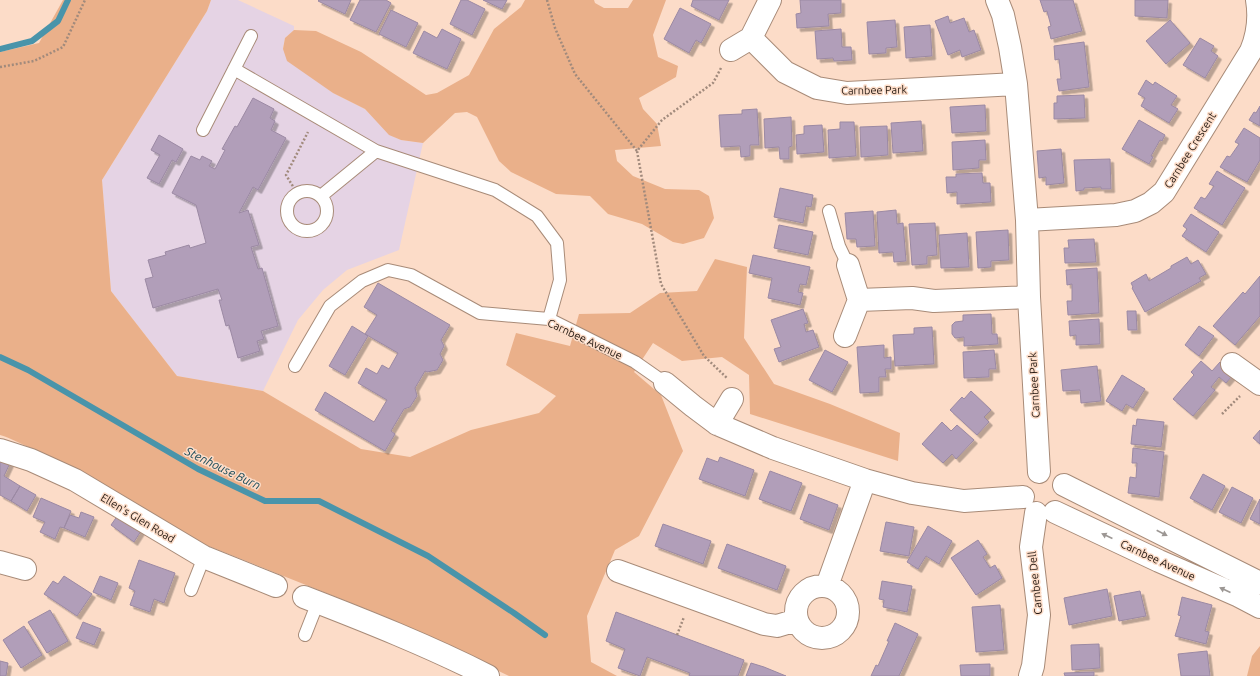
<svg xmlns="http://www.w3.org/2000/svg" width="1260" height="676" viewBox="0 0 1260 676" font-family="Ubuntu,sans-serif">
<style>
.medical{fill:#e5d3e4}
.green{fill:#eab08a}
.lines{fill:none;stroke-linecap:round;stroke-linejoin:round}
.stream{stroke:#4994aa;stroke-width:6}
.building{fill:#b19eb9;stroke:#9b89a3;filter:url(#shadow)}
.lane-casing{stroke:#a88b78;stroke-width:14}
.street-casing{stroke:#a88b78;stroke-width:24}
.path{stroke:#a18a7c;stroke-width:2.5;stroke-dasharray:2 2;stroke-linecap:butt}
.lane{stroke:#fff;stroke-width:12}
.street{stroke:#fff;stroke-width:22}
.oneway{fill:#9c9794}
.labels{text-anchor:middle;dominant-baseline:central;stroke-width:3;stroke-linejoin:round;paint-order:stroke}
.street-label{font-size:11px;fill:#231811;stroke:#fcdcc8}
.water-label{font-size:12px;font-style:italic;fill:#194a58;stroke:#fcdcc8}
</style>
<defs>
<filter id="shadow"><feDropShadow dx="3.5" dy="3.5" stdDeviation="0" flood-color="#0004"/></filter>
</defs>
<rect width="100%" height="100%" fill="#fcdcc8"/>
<path class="medical" d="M211,0h27l56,26v4l-9,8 -2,11 50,44 32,16 25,26 11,5 22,3 -24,107 -52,20 -24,20 -25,30 -35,71 -86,-15 -66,-85 -9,-111 105,-169z"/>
<path class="green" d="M63,0h148l-4,11 -105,169 9,111 66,85 86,15 98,58 49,8 61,-27 68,-17 17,-17 -50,-31 10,-32 54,13 9,-32 51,-1 30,-20 37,-2 18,-32 32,8 -3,71 30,46 56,20 70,29 -2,28 -148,-47 -1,-39 -27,-18 -40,4 -29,-18 -19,29 27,23 22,56 -44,85 -24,14 -28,66 4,46 26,14h-108l-123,-59 -180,-72c-59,-31 -113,-71 -175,-97 -10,-4 -20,-10 -31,-13v-383l39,-9z
M525,0h69l1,3 9,5h24l5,-8h33l-13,35 5,22 20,9 -2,11 -37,21 4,11 14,15 4,22 -46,4 2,11 16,15 32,13 34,1 10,6 5,22 -10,20 -21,6 -10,-2 -31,-18 -34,-10 -18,-18 -34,-2 -45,-22 -12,-11 -22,-44 -10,-5 -12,1 -32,30 -22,-3 -12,-5 -24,-26 -32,-16 -46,-32 -4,-12 2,-11 9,-8 22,1 45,21 65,43 11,-2 32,-18 25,-46 27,-22z
M1260,646v30h-13l5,-20z"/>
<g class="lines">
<path class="stream" d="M0,49l32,-8 26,-20 10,-21
M0,357l28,13 170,99 67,32h54l109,55 86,57 31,22"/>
</g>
<path class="building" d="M319,0h32l-6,14 -27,-13z
M360,0h26l5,3 -15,29 -26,-12z
M461,0h6l18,9 -13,26 -22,-11z
M483,0h24l-5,9z
M693,0h36l-10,20 -28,-14z
M800,0h41v13l-13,1 1,12 -32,2 -1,-14 5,-1z
M1040,0h33l9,31 -31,8 -3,-12 3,-1 -4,-15 -3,1z
M1135,0h33l-1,18 -32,-2z
M680,8l31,16 -10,19 -5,-3 -7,13 -25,-14z
M391,10l27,13 -12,24 -27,-13z
M948,16l2,7 14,-5 5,14 5,-2 7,20 -19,7 -2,-7 -12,5 -13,-34z
M895,20l2,27 -11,1v5l-17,1 -2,-32z
M1170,20l20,23 -24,21 -20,-23z
M930,25l2,31 -26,2 -2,-31z
M442,29l19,10 -14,30 -34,-16 11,-22 13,7z
M841,29l1,18h9l1,13 -18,1 -1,-3 -16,1 -2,-28z
M1200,38l14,8 -3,5 7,5 -13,22 -22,-13z
M1084,42l5,45 -30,4 -2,-12h4l-2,-20 -4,1 -1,-14z
M1146,80l7,5 2,-3 22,14 -6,9 7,4 -9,14 -28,-17 4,-8 -7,-4z
M1084,95l1,23 -31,1v-16h3v-7z
M253,98l21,11 -4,9 5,3 -4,9 15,8 -28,52 -5,-3 -14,26 9,-3 11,35 -8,2 7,22 4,-1 16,58 -17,5 3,8 -7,2 3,10 -22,7 -9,-33 -3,1 -7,-26h3l-4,-11 -65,19 -8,-29 8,-2 -5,-17 18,-5 -1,-3 24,-7 1,3 16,-5 -10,-38 -24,-12 19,-37 9,4 2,-4 10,5 -3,5 6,3 10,-19 -3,-1 13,-23 2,1z
M985,105l1,26 -34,2 -2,-26z
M1260,106v20l-11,-6 5,-8 2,1z
M757,109l2,36h-9v11l-9,1 -1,-11 -19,1 -2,-32 23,-1v-4z
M791,117l1,29 -3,1v12h-9l-1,-12 -14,1 -1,-29z
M1139,120l26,15 -3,6 -2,-1 -9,16 2,1 -4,7 -27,-15z
M921,121l2,30 -30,2 -2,-30z
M840,122h14l2,34 -27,2 -1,-28 12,-1z
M822,125l2,27 -27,2 -1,-19 8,-1v-8z
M887,126l1,29 -27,2 -1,-30z
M1244,128l16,10v22l-13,22 -27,-15 7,-11 3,1 9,-13 -4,-2z
M159,135l24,14 -7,13 -4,-2 -13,24 -12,-6 13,-23 -9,-5z
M985,140l1,20h-7v8l-26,2 -1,-28z
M1061,149l3,34 -18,2v-8l-7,1 -2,-27z
M1110,159l1,30h-10v-2l-17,1v2l-8,1 -2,-31z
M1217,171l28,17 -23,37 -28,-17 7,-11 4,2 9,-13 -5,-2z
M982,173l1,10h7l1,19 -34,2v-12l-10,1 -1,-16h10v-3z
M780,188l33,7 -2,12 -5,-1 -3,17 -29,-6z
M896,210l1,14 6,-1 3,38 -12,1 -1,-10 -14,1 -2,-41z
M873,211l2,35 -18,1 -1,-8h-9l-2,-26z
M1191,214l28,18 -13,20 -24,-16 5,-7 -4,-3z
M935,223l2,32 -10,1v8l-15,1 -3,-41z
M779,225l34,7 -5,23 -34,-7z
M1008,230l1,30 -18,1v6l-13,1 -2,-36z
M967,233l2,34 -28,1 -2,-33z
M1094,239l2,23 -31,1 -1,-15h5l-1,-8z
M753,255l57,12 -4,18 -6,-1 -2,8 5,1 -3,12 -32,-7 4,-20 -23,-5z
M1187,257l4,7 7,-4 8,14 -7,4 2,3 -56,31 -13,-24 1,-1 -2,-4 15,-9 3,7 22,-13v-2z
M1097,268l2,45 -31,2 -1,-14h5v-17l-5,1 -1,-15z
M1260,276v40l-25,29 -22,-19 30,-34 2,2z
M378,283l72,42 -9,15 3,6 -4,8 3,6 -6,10 -10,2 -2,-1 -10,17 2,8 -7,11 -6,2 -13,22 4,3 -10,17 -70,-41 10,-18 49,30 13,-22 -29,-17 8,-15 11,6 5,-9 7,4 9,-16 -33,-19 12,-19 -13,-8z
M803,309l5,14 -4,1 2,8 7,-2 6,17 -40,15 -5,-13 7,-2 -10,-27z
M1127,311h9l1,19h-9z
M991,314l1,20h5l1,10 -34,2v-9l-9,1 -3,-4v-9l3,-3 8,-1v-6z
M1099,319l1,25 -24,1v-10l-6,1 -1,-15z
M352,326l16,10 -23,39 -16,-9z
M1199,326l15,10 -15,20 -14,-11z
M932,327l2,37 -39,2 -2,-31 21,-1v-6z
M884,345v13l7,-1v12h-6l1,8h-7v15l-19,1 -3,-46z
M825,350l23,12 -16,30 -23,-12z
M994,350l2,19h-7v8l-25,1 -1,-26z
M1201,361l11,10 8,-9 13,13 -7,8 -7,-6 -8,10 4,3 -22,26 -20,-17 21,-24 -3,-3z
M1097,366l4,35 -20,2 -1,-13 -17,1 -2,-21z
M1122,375l23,14 -12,19 -7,-4 -4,7 -16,-10z
M971,391l20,19 -7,7 5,5 -12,13 -27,-25 12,-13 2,2z
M1137,419l27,3 -3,25 -30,-3 2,-19 3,1z
M942,422l9,9 6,-6 17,15 -18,19 -4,-5 -9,9 -21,-19z
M1260,430v14l-7,-6z
M1133,448l31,4 -5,45 -31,-4 2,-16 6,1 1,-15h-5z
M720,457l34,13 -9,26 -46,-17 8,-21 11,4z
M0,460l10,3 -6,13 16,10 -9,15 -11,-6z
M770,471l32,12 -11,28 -32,-12z
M1203,474l22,12 -13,24 -22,-12z
M20,486l16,9 -9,16 -16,-10z
M1232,487l21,11 -12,25 -22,-11z
M809,494l29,11 -9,25 -29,-11z
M41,498l30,13 -7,17 -4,-1 -5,12 -15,-7 5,-10 -12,-5z
M1260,499v25l-10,-5z
M81,512l13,5 -9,20 -21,-9 6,-13 9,3z
M118,515l23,16 -7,11 -23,-17z
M886,522l28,5 -5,29 -29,-5z
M663,524l48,17 -8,23 -48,-18z
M928,526l24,15 -13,23 -13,-8 -8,13 -11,-7z
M978,540l9,14 -4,3 7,11 5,-3 7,13 -26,17 -25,-37z
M727,544l59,22 -9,24 -59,-22z
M139,560l36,13 -11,30 -10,-4 -4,13 -20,-7 5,-14 -6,-3z
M64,576l28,18 -15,22 -33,-22 9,-13 5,3z
M100,576l18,7 -7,17 -18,-8z
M882,581l30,5 -5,26 -24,-5 1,-7 -5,-1z
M1107,589l5,27 -43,9 -5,-27z
M1140,591l6,25 -27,5 -5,-25z
M1182,597l30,8 -7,26 4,1 -3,12 -31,-8 6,-20 -3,-1z
M1000,605l4,45 -28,2 -4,-45z
M50,610l18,31 -21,12 -19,-31z
M616,612l128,48 -6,16h-49l1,-3 -43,-16 -7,19 -22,-8 7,-19 -19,-8z
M83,622l18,7 -7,16 -18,-7z
M895,623l23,11 -19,42h-28l5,-11 2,1 11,-25h-2z
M24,626l18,29 -21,13 -18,-28z
M1099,644l1,24 -28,2 -1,-25z
M1207,651l3,25h-29l-3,-22z
M0,661l8,2 -2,13h-6z
M751,663l13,4 22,9h-40z
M990,664v12h-29l-1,-11z
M1094,672v4h-29l-1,-3z"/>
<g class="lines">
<defs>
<path id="lane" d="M234,69l142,82 119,39 42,26 20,27 3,37 -11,39
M203,130l48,-94
M287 211a20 20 0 1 1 40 0a20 20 0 1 1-40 0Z
M321,196l55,-45
M829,211l10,35 9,19
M295,366l35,-60 32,-25 26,-11 23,5 69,38 69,6 86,43 30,21
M191,590l13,-33
M305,635l13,-33"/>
<path id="street" d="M770,0l-19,38 34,34 32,16 30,5 169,-9
M997,0l6,15 7,32 6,37 11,136 2,77 10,175
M731,50l20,-12
M1027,220l89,-5 19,-4 16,-8 13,-11 87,-141c7,-17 9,-33 6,-51
M859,300l53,-2 22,3 95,-4
M845,336l14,-36 -11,-35
M1232,364l28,20
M665,383l28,23 24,18 56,24 92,32 47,13 52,8 59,-4
M717,424l15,-25
M0,450l31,10 44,20 129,77 72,29
M1064,485l196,98
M1055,512l104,49 80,35 21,11
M0,562l25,7
M618,571l146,53 13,2 20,-6
M796 612a26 26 0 1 1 52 0a26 26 0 1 1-52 0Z
M827,586l38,-106
M304,597c62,24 125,49 184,79
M1030,676l3,-10 6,-51 -8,-68 5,-34"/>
</defs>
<use href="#lane" class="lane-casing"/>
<use href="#street" class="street-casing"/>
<path class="path" d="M547,0l8,28 20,46 62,77
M0,67l34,-6 29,-14 22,-47
M721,68l-8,15 -51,37 -25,31 24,133 43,72 23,22
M297,193l-11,-18 22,-43
M1222,414l18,-18
M677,635l7,-18"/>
<use href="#lane" class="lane"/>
<use href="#street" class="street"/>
</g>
<defs><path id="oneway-solid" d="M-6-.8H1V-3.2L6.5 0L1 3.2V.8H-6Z"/></defs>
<g class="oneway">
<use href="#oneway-solid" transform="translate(1162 533) rotate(27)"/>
<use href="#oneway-solid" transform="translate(1107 536) rotate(-155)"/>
<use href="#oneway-solid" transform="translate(1225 590) rotate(-156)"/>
</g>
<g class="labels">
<g class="street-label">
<text transform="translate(874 90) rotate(-1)">Carnbee Park</text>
<text transform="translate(1190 150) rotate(-58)">Carnbee Crescent</text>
<text transform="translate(585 339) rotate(25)">Carnbee Avenue</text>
<text transform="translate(1034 385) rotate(-93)">Carnbee Park</text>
<text transform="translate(138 518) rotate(31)">Ellen's Glen Road</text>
<text transform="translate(1158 560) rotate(25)">Carnbee Avenue</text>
<text transform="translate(1035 583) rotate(-96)">Carnbee Dell</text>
</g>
<g class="water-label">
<text transform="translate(223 468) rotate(26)">Stenhouse Burn</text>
</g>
</g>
</svg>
